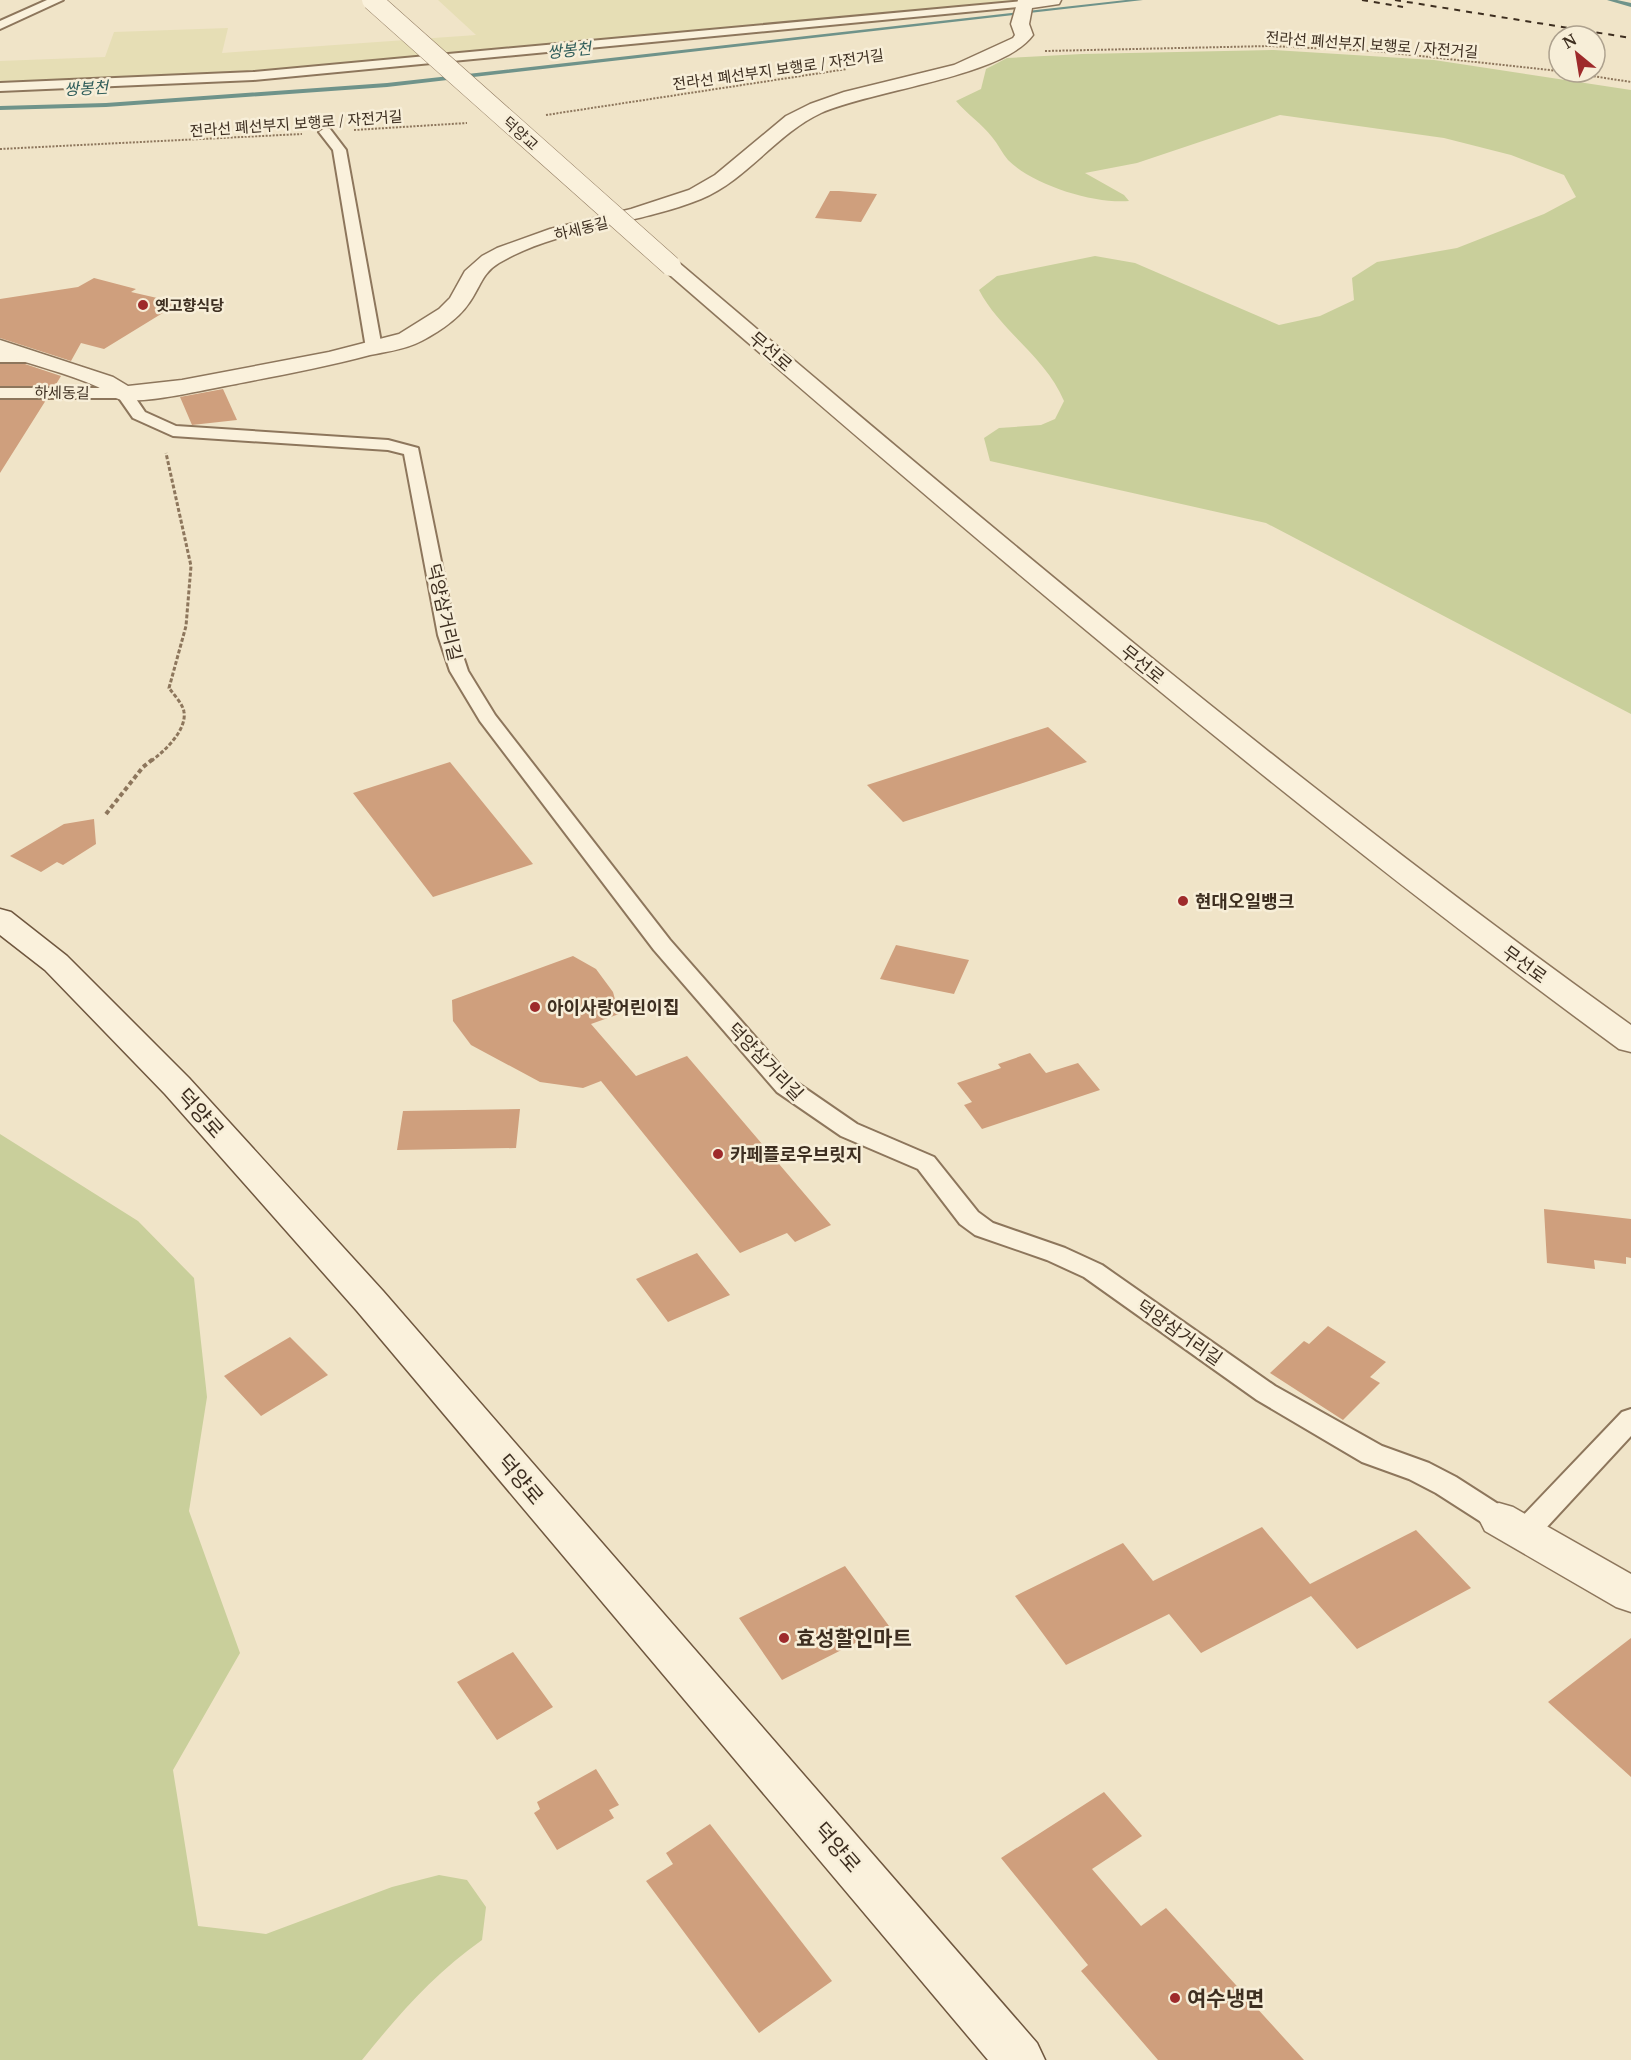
<svg xmlns="http://www.w3.org/2000/svg" width="1631" height="2060" viewBox="0 0 1631 2060" font-family="'Noto Serif','Noto Sans KR',serif">
<style>
.farmland{fill:#e6deb5}
.green{fill:#c9cf9b}
.lines{fill:none;stroke-linecap:round;stroke-linejoin:round}
.stream{fill:#6f938a;fill-rule:evenodd}
.building{fill:#cf9f7d}
.service-casing{stroke:#8d765c;stroke-width:4}
.minor-casing{stroke:#8d765c;stroke-width:3}
.tertiary-casing{stroke:#8d765c;stroke-width:3}
.secondary-casing{stroke:#6f573f;stroke-width:3}
.path-far2{stroke:#8d765c;stroke-width:2;stroke-dasharray:2 1.5;stroke-linecap:butt}
.path-far1{stroke:#8d765c;stroke-width:3;stroke-dasharray:4 2;stroke-linecap:butt}
.path{stroke:#8d765c;stroke-width:4;stroke-dasharray:4.5 3;stroke-linecap:butt}
.service{fill:#faf1dc;fill-rule:evenodd}
.minor{fill:#faf1dc;fill-rule:evenodd}
.tertiary{fill:#faf1dc;fill-rule:evenodd}
.secondary{fill:#faf1dc;fill-rule:evenodd}
.rail{stroke:#3d2e20;stroke-width:2;stroke-dasharray:6 6;stroke-linecap:butt}
.tertiary-bridge-casing{stroke:#8d765c;stroke-width:21;stroke-linecap:butt}
.tertiary-bridge{stroke:#faf1dc;stroke-width:20}
.poi-dot{fill:#9e2a2b;stroke:#f7eed8;stroke-width:2}
.labels{text-anchor:middle;dominant-baseline:central;stroke-width:5;stroke-linejoin:round;paint-order:stroke}
.far-street-label{font-size:15px;fill:#3d2e20;stroke:#f7eed8}
.far-poi-label{font-size:15px;font-weight:bold;fill:#3d2e20;stroke:#f7eed8;text-anchor:start}
.far-water-label{font-size:16px;font-style:italic;fill:#2f5d5a;stroke:#f7eed8}
.street-label{font-size:18px;fill:#3d2e20;stroke:#f7eed8}
.poi-label{font-size:18px;font-weight:bold;fill:#3d2e20;stroke:#f7eed8;text-anchor:start}
.near-street-label{font-size:21px;fill:#3d2e20;stroke:#f7eed8}
.near-poi-label{font-size:21px;font-weight:bold;fill:#3d2e20;stroke:#f7eed8;text-anchor:start}
</style>
<rect width="100%" height="100%" fill="#f0e4c8"/>
<path class="farmland" d="M438,0h615l-752,72 -301,15v-26l105,-4 9,-25 114,-4 -6,25 254,-18z"/>
<path class="green" d="M1274,50l160,10 197,30v624l-365,-191 -276,-62 -6,-23 15,-10 42,-3 14,-6 9,-18c-18,-44 -63,-69 -85,-111l18,-14 98,-20 40,7 144,62 41,-9 34,-16 -2,-22 25,-16 80,-14 87,-34 32,-17 -12,-22 -53,-20 -67,-17 -164,-23 -143,48 -52,10 39,22 5,6c-35,3 -96,-16 -121,-41 -6,-7 -10,-16 -16,-23 -10,-13 -25,-23 -36,-36l25,-12 5,-20 21,-11 75,-4z
M0,1134l138,87 56,57 13,119 -18,114 51,142 -67,117 25,156 68,8 126,-47 47,-12 28,5 19,27 -4,33c-48,34 -83,74 -120,120h-362z"/>
<g class="lines">
<path class="stream" d="M1126,0h17l-756,87 -281,20 -106,3v-4l106,-3 281,-20z
M1607,0h10l14,3v4z"/>
</g>
<path class="building" d="M830,191h9l38,3 -16,28 -46,-4z
M94,278l42,11 -5,3 48,11 -75,46 -23,-6 -10,18 -71,-23v-39l78,-12z
M0,364h25l36,12 -6,10h-55z
M223,389l14,31 -45,5 -12,-28z
M0,400h46l-46,73z
M1048,727l39,35 -184,60 -36,-37z
M450,762l83,102 -100,33 -80,-104z
M94,819l2,25 -33,21 -6,-3 -16,10 -31,-16 54,-32z
M896,945l73,15 -15,34 -74,-15z
M573,956l23,13 17,23 6,22 -28,10 45,52 51,-20 144,169 -36,17 -8,-9 -47,20 -139,-172 -18,7 -43,-6 -69,-37 -18,-24 -1,-21z
M1030,1053l16,20 32,-10 22,27 -118,39 -18,-24 8,-3 -15,-19 44,-15 -3,-4z
M520,1109l-4,39 -119,2 6,-39z
M1544,1209l87,10v39l-5,-1v7l-32,-4 1,9 -48,-6z
M697,1253l33,42 -62,27 -32,-43z
M1328,1326l58,36 -16,15 10,6 -37,37 -73,-47 34,-32 5,3z
M290,1337l38,38 -67,41 -37,-40z
M1262,1527l48,57 106,-54 55,58 -114,61 -46,-53 -110,57 -32,-39 -103,51 -51,-69 108,-53 30,38z
M845,1566l44,60 -107,54 -43,-62z
M1631,1638v139l-83,-75z
M513,1652l40,55 -56,33 -40,-58z
M596,1769l23,36 -10,5 5,8 -57,32 -23,-37 6,-4 -3,-7z
M1104,1792l38,44 -50,33 49,57 25,-18 138,152h-146l-77,-89 7,-6 -87,-107z
M710,1824l122,157 -73,52 -113,-152 27,-17 -7,-11z"/>
<g class="lines">
<defs>
<path id="service" d="M47,0h16l-63,29v-8z
M1024,1l4,1v4l-775,74 -253,11v-8l253,-11z
M325,128l5,1 16,21 36,198 -8,5 -8,-5 -33,-198 -14,-18z
M0,352h30l8,5 -8,5h-30z
M0,388h124l6,2 15,22 31,14 212,14 30,8 38,187 12,36 27,44 175,225 123,140 64,44 77,33 44,55 15,11 72,25 37,17 173,121 107,60 47,17 27,14 53,34 4,8 -4,8 -10,3 -10,-3 -53,-34 -27,-14 -47,-17 -105,-62 -173,-123 -37,-17 -72,-25 -15,-11 -42,-55 -77,-33 -64,-44 -123,-142 -174,-229 -30,-50 -12,-36 -34,-181 -16,-4 -215,-14 -40,-18 -14,-20h-119z
M1631,1409v27l-97,105 -10,3 -10,-3 -4,-8 4,-8 108,-113z"/>
<path id="minor" d="M1018,0h43l-2,4 -27,4 -3,16 4,11c-30,42 -161,55 -212,78 -45,21 -74,67 -120,86 -64,26 -143,29 -202,64 -17,10 -19,25 -30,40 -11,17 -36,33 -54,41 -14,6 -30,8 -45,11 -44,12 -89,20 -134,29 -30,5 -84,19 -113,16 -10,-1 -17,-9 -25,-13 -31,-14 -66,-22 -98,-33v-14l113,37 15,9 54,-6 147,-28 70,-18 40,-25 11,-11 15,-27 17,-15 15,-8 53,-19 81,-20 58,-19 26,-15 71,-59 24,-12 34,-12 110,-27 59,-27 2,-3 -4,-11z
M1499,1503l14,4 118,67v38l-15,-5 -131,-76 -6,-12 6,-12z"/>
<path id="tertiary" d="M671,260l7,2c311,264 621,526 953,763v27l-12,-3c-332,-243 -644,-509 -955,-779l-4,-4 4,-4z"/>
<path id="secondary" d="M0,909l11,3 56,44 122,122 194,213 654,752 8,17h-57l-631,-749 -192,-217 -120,-124 -45,-35z"/>
</defs>
<use href="#service" class="service-casing"/>
<use href="#minor" class="minor-casing"/>
<use href="#tertiary" class="tertiary-casing"/>
<use href="#secondary" class="secondary-casing"/>
<path class="path-far2" d="M1045,51l225,-5 104,5 185,20
M1566,72l65,10
M546,115l301,-46
M354,130l113,-7
M0,149l302,-15"/>
<path class="path-far1" d="M151,761c13,-9 36,-31 33,-49 -1,-8 -10,-17 -15,-24l17,-62 5,-60 -25,-113"/>
<path class="path" d="M106,814l37,-47 10,-8"/>
<use href="#service" class="service"/>
<use href="#minor" class="minor"/>
<use href="#tertiary" class="tertiary"/>
<use href="#secondary" class="secondary"/>
<path class="rail" d="M1362,0l41,7
M1395,0l236,38"/>
<defs>
<path id="tertiary-bridge" d="M372,0l299,266"/>
</defs>
<use href="#tertiary-bridge" class="tertiary-bridge-casing"/>
<use href="#tertiary-bridge" class="tertiary-bridge"/>
</g>
<g class="poi-dot">
<circle cx="143" cy="305" r="6"/>
<circle cx="1183" cy="901" r="6"/>
<circle cx="535" cy="1007" r="6"/>
<circle cx="718" cy="1154" r="6"/>
<circle cx="784" cy="1638" r="6"/>
<circle cx="1175" cy="1998" r="6"/>
</g>
<g class="labels">
<g class="far-street-label">
<text transform="translate(1372 44) rotate(4)">전라선 폐선부지 보행로 / 자전거길</text>
<text transform="translate(778 69) rotate(-8)">전라선 폐선부지 보행로 / 자전거길</text>
<text transform="translate(296 123) rotate(-4)">전라선 폐선부지 보행로 / 자전거길</text>
<text transform="translate(521 133) rotate(42)">덕양교</text>
<text transform="translate(581 228) rotate(-14)">하세동길</text>
<text transform="translate(62 392) rotate(1)">하세동길</text>
</g>
<g class="far-poi-label">
<text x="155" y="305">옛고향식당</text>
</g>
<g class="far-water-label">
<text transform="translate(569 50) rotate(-6)">쌍봉천</text>
<text transform="translate(86 88) rotate(-3)">쌍봉천</text>
</g>
<g class="street-label">
<text transform="translate(771 351) rotate(41)">무선로</text>
<text transform="translate(445 612) rotate(77)">덕양삼거리길</text>
<text transform="translate(1143 664) rotate(39)">무선로</text>
<text transform="translate(1525 964) rotate(36)">무선로</text>
<text transform="translate(766 1061) rotate(46)">덕양삼거리길</text>
<text transform="translate(1180 1332) rotate(35)">덕양삼거리길</text>
</g>
<g class="poi-label">
<text x="1195" y="901">현대오일뱅크</text>
<text x="547" y="1007">아이사랑어린이집</text>
<text x="730" y="1154">카페플로우브릿지</text>
</g>
<g class="near-street-label">
<text transform="translate(201 1113) rotate(48)">덕양로</text>
<text transform="translate(521 1479) rotate(50)">덕양로</text>
<text transform="translate(838 1847) rotate(49)">덕양로</text>
</g>
<g class="near-poi-label">
<text x="796" y="1638">효성할인마트</text>
<text x="1187" y="1998">여수냉면</text>
</g>
</g>
<g transform="translate(1577 54) rotate(330)"><circle r="28" fill="#f7eed8" stroke="#ada18e" stroke-width="1.5"/>
<path d="M0-4.5L10 22L0 15L-10 22Z" fill="#9e2a2b"/>
<text y="-9" font-size="16" font-weight="bold" text-anchor="middle" fill="#3d2e20">N</text>
</g>
</svg>
